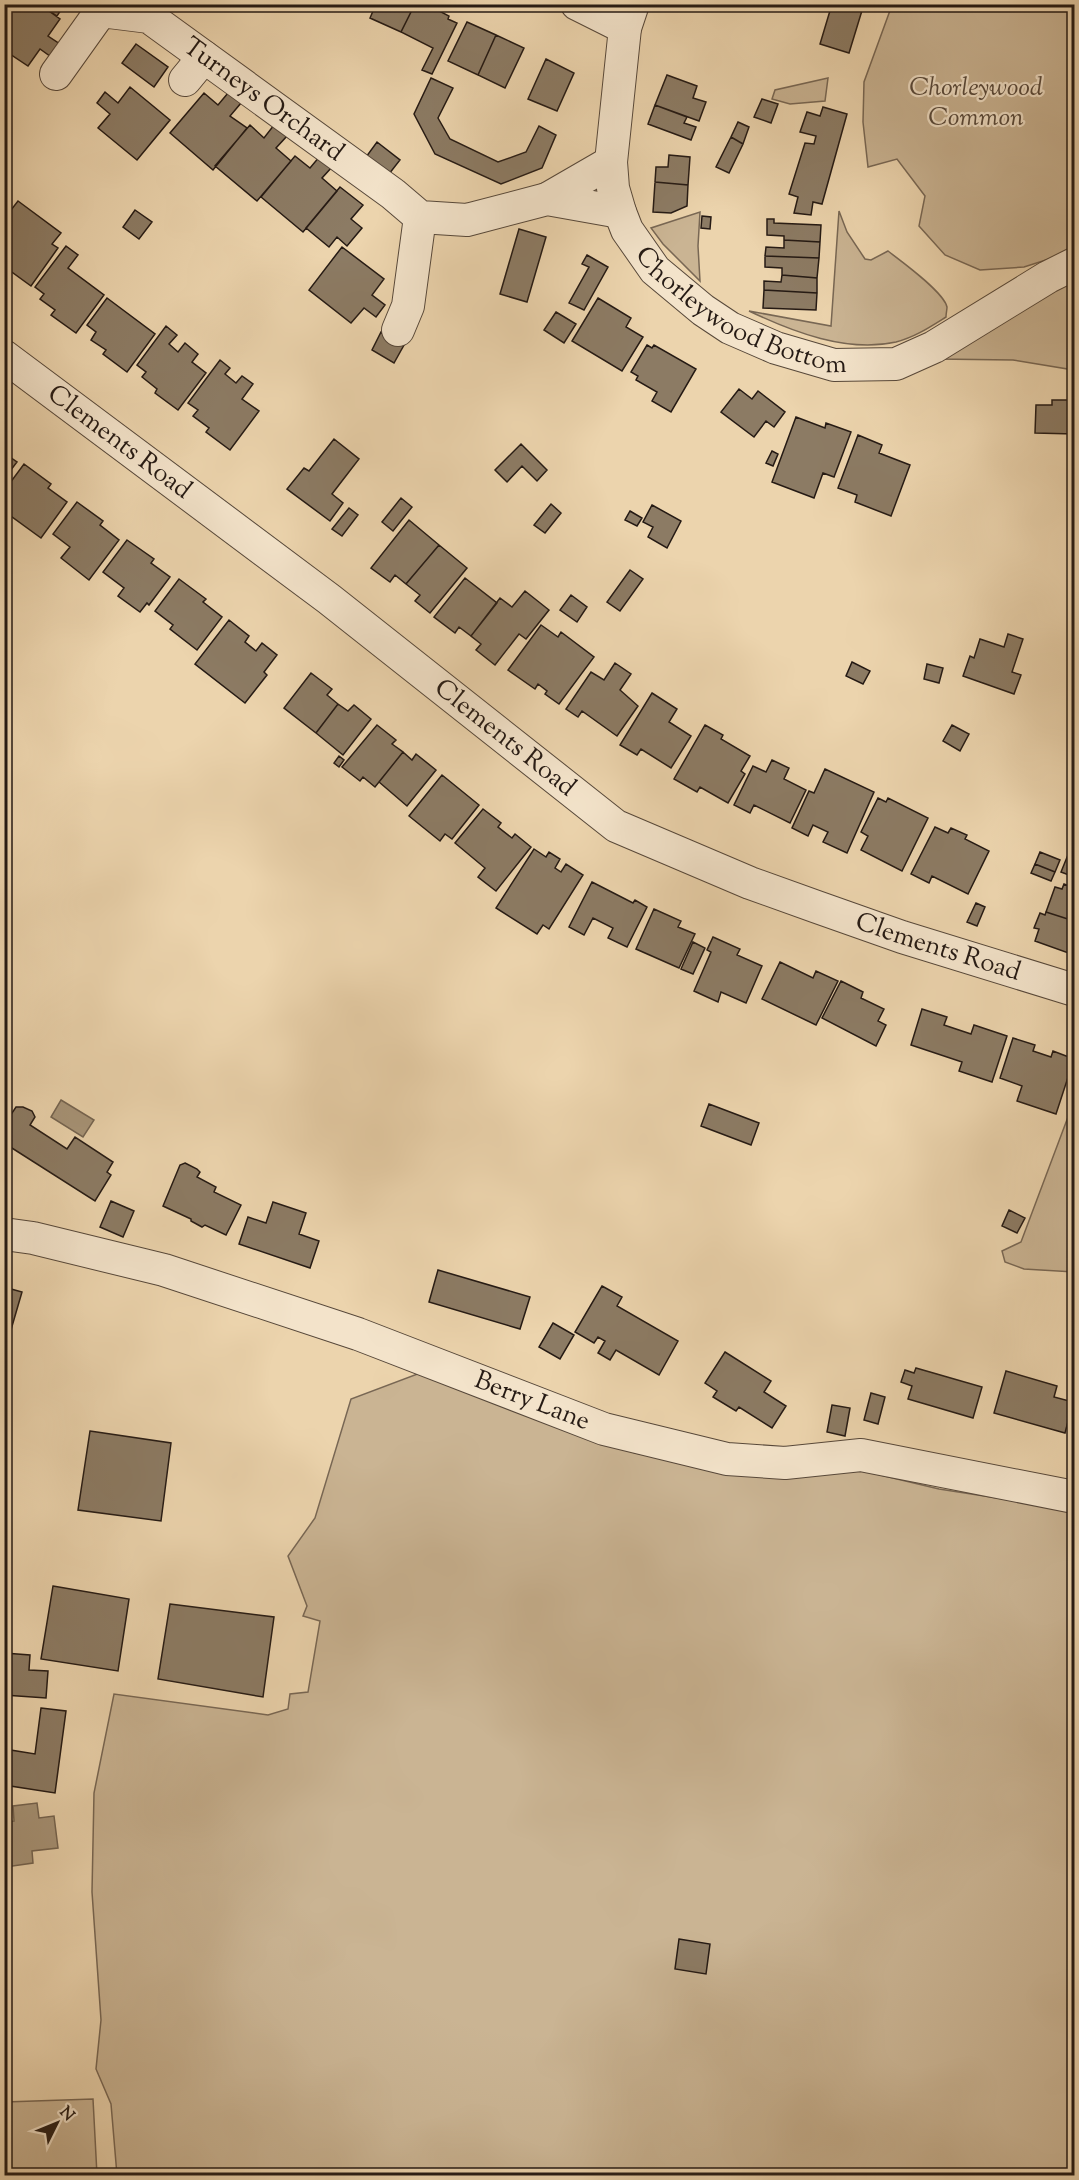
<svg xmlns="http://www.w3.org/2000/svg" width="1079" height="2180" viewBox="0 0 1079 2180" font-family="'Sorts Mill Goudy',serif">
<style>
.green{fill:#cab493;stroke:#786754;stroke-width:1.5}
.water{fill:#a89579;stroke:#746451;stroke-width:1.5}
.building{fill:#8c7b64;stroke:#251a14;stroke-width:1.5}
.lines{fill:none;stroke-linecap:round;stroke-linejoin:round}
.minor-casing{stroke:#57483a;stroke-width:34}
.minor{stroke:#f3e3ca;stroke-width:32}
.labels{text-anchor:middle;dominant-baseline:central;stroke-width:4.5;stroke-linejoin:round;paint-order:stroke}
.park-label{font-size:26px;font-style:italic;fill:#57483a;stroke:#f3e3ca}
.street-label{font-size:26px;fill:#251a14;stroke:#f3e3ca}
</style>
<rect width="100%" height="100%" fill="#ecd4ad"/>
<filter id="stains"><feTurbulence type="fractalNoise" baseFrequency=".00333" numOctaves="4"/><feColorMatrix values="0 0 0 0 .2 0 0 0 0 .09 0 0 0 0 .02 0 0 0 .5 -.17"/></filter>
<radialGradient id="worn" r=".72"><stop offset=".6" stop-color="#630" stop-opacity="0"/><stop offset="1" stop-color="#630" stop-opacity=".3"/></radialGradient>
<path class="green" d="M892,5h182v243l-25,11 -25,8 -44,3 -35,-15 -26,-29 6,-30 -28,-37 -29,8 -5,-45 1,-40z
M828,78l-3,23 -35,3 -18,-5 3,-9z
M839,211l8,21 18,27 6,1 17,-9c13,10 56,41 59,56 0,3 -1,6 -1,10 -16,10 -31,20 -50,25 -49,11 -103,-10 -147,-31l82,15z
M700,212l-2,34 2,35 -37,-37 -12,-16z
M1074,277v93l-61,-10 -75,-1z
M1074,1101v171l-50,-3 -19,-7 -3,-11 19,-9z
M420,1373l106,36 109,44 153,22 63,-7 88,21 135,21v665h-957l-6,-71 -15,-35 5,-49 -9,-128 2,-99 20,-99 154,21 20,-6 2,-15 18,-2 12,-71 -17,-5 4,-10 -19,-50 27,-38 36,-119z
M93,2099l4,76h-92v-73z"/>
<path class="water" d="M61,1100l33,20 -11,17 -32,-20z
M37,1803l2,15 15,-2 4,32 -26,3 1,12 -27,4 -1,-45 9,-1 -1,-15z"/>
<path class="building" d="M7,4h32l21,15 -12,17 15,10 -9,13 -14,-10 -12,17 -24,-16v-42z
M39,4h26l-8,12z
M337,4h17l-4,7z
M376,4h39l-14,28 -31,-14z
M415,4h11l23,12 -1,3 9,4 -25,51 -10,-4 11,-22 -32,-16z
M832,4h32l-15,49 -29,-9z
M467,22l29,13 -18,40 -30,-14z
M496,35l28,13 -19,40 -27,-13z
M136,44l32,23 -14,20 -32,-24z
M546,59l28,14 -17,38 -29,-12z
M667,75l30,11 -4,12 13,4 -7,19 -44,-16z
M431,78l22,10 -15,30 12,21 48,23 28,-10 13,-26 17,9 -14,33 -41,16 -66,-30 -21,-40z
M130,87l40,33 -33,40 -39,-32 12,-14 -13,-11 8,-11 13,11z
M204,93l14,12 10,-12 13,10 -11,13 17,12 -34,42 -43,-37z
M762,99l16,5 -7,19 -17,-6z
M655,105l32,12 -3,6 12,4 -5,13 -43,-16z
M823,107l24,7 -25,90 -9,-2 -2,13 -17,-2 4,-16 -9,-3 16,-51 9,1 2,-8 -16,-4 7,-20 13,4z
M738,122l11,5 -6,17 -12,-7z
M250,125l14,13 10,-13 13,11 -11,12 15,13 -34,40 -42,-35z
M731,137l12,7 -14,29 -13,-6z
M377,142l23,18 -11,14 -23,-17z
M669,155l21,2 -2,28 -33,-3 1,-15h12z
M295,156l15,12 10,-12 12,11 -10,11 15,13 -34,41 -42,-35z
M655,182l33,3 -1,21 -16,7 -18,-1z
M340,187l23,18 -12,14 11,9 -15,18 -10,-9 -8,10 -23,-19z
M18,201l43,32 -9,11 6,4 -27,38 -26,-19 2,-3 -3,-3v-42z
M135,210l17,12 -13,17 -16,-12z
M702,216l9,1 -1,12 -9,-1z
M767,219h7v4l47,2 -1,17 -36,-2v-4l-17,-1z
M519,229l27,8 -19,65 -27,-8z
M784,240l36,2 -1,16 -54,-2 1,-9 18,1z
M66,246l12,9 -10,13 36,27 -28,38 -25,-18 4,-5 -15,-11 4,-5 -9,-7z
M342,247l42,32 -12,16 13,10 -9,12 -12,-9 -13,15 -42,-33z
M587,255l21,12 -24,43 -15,-7 20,-36 -7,-3z
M765,256l54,2 -2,20 -35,-3v-7l-17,-1z
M782,275l35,3v15l-53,-3v-9l17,1z
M764,290l53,3 -1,17 -53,-2z
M107,298l48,36 -28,38 -24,-18 3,-4 -15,-10 5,-8 -9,-7z
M598,298l33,20 -5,9 17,10 -21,34 -50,-30z
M556,312l20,12 -12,19 -20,-13z
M166,326l11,9 -8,9 9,8 7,-9 13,11 -6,8 14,11 -28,37 -23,-17 2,-4 -15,-12 4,-5 -9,-7z
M381,332l23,13 -10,18 -22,-13z
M647,345l5,3 2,-3 42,24 -25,43 -19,-11 5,-9 -21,-12 2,-4 -7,-4z
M220,360l10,8 -5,6 11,9 6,-7 11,8 -11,15 17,12 -29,39 -24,-18 3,-4 -16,-12 5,-6 -10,-7z
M739,389l13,10 6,-8 27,21 -11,15 -8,-6 -12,16 -33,-25z
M1052,400h18l-1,9h5v25l-39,-1 1,-28h16z
M796,417l29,11 1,-5 25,9 -17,45 -11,-4 -9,25 -42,-16z
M858,435l24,10 -3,8 31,12 -19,51 -36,-14 2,-7 -19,-7z
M334,439l25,20 -27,35 11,9 -13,18 -43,-32 17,-21 5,3z
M521,444l26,26 -10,11 -15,-15 -15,16 -12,-12z
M772,451l6,3 -5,12 -7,-3z
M4,453l13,9 -13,17z
M24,464l27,20 -3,4 19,14 -26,36 -37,-27v-20z
M401,498l11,9 -19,24 -11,-9z
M77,502l26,19 -3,4 19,15 -30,40 -28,-22 9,-11 -17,-13z
M551,504l10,9 -16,20 -11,-8z
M652,505l29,16 -14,27 -19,-11 5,-10 -10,-5z
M349,508l9,7 -16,21 -10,-7z
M630,511l12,7 -5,8 -12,-6z
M409,520l30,25 -33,39 -11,-9 -5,7 -19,-14z
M127,540l27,19 -3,4 19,14 -21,28 -2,-2 -7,9 -22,-16 6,-8 -21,-16z
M439,545l28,23 -37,45 -15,-12 5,-6 -14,-11z
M630,570l13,9 -23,32 -13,-9z
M465,578l32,25 -26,33 -12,-9 -4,6 -21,-16z
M179,579l27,20 -3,3 19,15 -25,33 -27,-21 3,-4 -18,-14z
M525,591l24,19 -23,29 -7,-5 -24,31 -19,-15 5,-6 -10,-8 29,-38 12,9z
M571,595l16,12 -10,15 -17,-12z
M229,620l20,16 -4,6 11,9 6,-8 15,12 -13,17 3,3 -22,28 -50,-39z
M541,625l17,12 3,-5 33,25 -35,47 -14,-10 2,-3 -9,-7 -3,5 -27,-19z
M1008,634l15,5 -11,33 9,3 -7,19 -51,-18 7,-20 4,2 6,-19 24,8z
M852,662l18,9 -7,13 -17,-8z
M615,663l16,11 -11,16 18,16 -21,30 -35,-25 -4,6 -12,-8 25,-37 13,8z
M927,664l16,4 -4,15 -15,-4z
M311,673l21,16 -5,6 11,9 -22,29 -32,-25z
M652,693l25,16 -8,13 22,14 -20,32 -30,-19 -4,6 -17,-10z
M338,704l10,7 6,-6 17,14 -28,36 -27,-22z
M377,725l19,15 -4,4 11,8 -28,35 -12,-10 -3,4 -18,-14z
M705,725l18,10 -2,4 29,17 -9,15 4,3 -17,29 -28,-16 -3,5 -23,-13z
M952,725l17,9 -9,17 -17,-10z
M403,752l9,8 4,-6 20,16 -29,36 -28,-24z
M339,756l5,4 -5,7 -5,-4z
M772,760l17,8 -5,11 22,11 -16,33 -36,-18 -4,8 -16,-8 19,-39 13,6z
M825,769l49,23 -27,61 -24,-11 5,-10 -15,-7 -5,11 -16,-8 17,-37 5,2z
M442,775l37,30 -27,34 -7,-5 -5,7 -31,-25z
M878,798l8,4 2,-4 40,20 -26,53 -41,-21 7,-14 -7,-4z
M483,809l18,14 -3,4 14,11 3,-4 16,13 -35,44 -18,-14 7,-9 -30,-25z
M935,827l13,6 3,-5 16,7 -2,4 24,12 -21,43 -36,-18 -3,7 -18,-9z
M1074,840v37l-13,-5z
M534,849l12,8 3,-5 11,7 -5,9 6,4 5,-8 17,11 -34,54 -6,-4 -6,9 -41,-26z
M1040,852l20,8 -5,12 -20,-8z
M1035,864l20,8 -4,9 -20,-8z
M592,882l41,21 2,-3 12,7 -20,40 -19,-9 5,-10 -20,-10 -9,17 -15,-8z
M1064,884l10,4v33l-28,-9 9,-25 7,2z
M976,903l9,4 -8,19 -10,-4z
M654,909l27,12 -3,6 17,7 -16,34 -43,-19z
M1046,912l28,9v34l-39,-14 4,-12 -5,-1 6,-15 5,2z
M713,937l27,12 -3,6 25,11 -16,37 -25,-11 -3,10 -24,-11 17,-39 -4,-2z
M693,942l12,6 -12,26 -12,-5z
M780,962l33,16 3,-7 22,10 -22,44 -54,-26z
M841,981l22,11 -2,6 23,11 -6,12 8,4 -10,21 -54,-28z
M922,1009l25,8 -3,8 27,9 3,-9 33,11 -15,46 -33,-11 3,-9 -51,-17z
M1013,1038l22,7 -2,6 18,6 2,-6 21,8 -18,55 -39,-13 5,-15 -22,-8z
M709,1104l50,19 -8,22 -50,-19z
M16,1107h7l9,4 3,6 -5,8 37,24 8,-12 38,25 -6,10 4,3 -16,26 -91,-58v-18z
M185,1163l12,6 3,3 -3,5 19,10 -2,5 27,13 -15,30 -21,-10 -3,2 -11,-6v-2l-28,-13 17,-41z
M111,1201l23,10 -11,26 -23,-10z
M273,1202l33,11 -7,21 20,7 -9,27 -71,-24 9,-27 18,6z
M1009,1210l16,8 -8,15 -15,-7z
M438,1270l92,27 -10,32 -91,-27z
M602,1286l20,11 -5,9 61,35 -19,34 -43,-25 -6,10 -12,-7 7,-12 -7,-4 -4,6 -19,-11z
M4,1287l18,5 -14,48 -4,-1z
M553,1323l21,12 -14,24 -21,-12z
M725,1352l46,29 -7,11 22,14 -14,22 -33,-21 -3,4 -23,-14 4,-6 -12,-8z
M916,1368l66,19 -9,31 -65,-19 4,-13 -11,-4 4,-12 9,3z
M1006,1371l51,15 -3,11 19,5 -8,31 -71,-20z
M871,1393l14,4 -7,27 -14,-4z
M832,1405l18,3 -5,28 -18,-4z
M1074,1413v18l-4,-1z
M90,1431l81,12 -10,78 -83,-11z
M53,1586l76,13 -11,72 -77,-12z
M170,1604l104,13 -11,80 -105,-18z
M4,1653l26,2 -1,15 19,1 -2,27 -42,-3z
M41,1708l25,3 -11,82 -51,-8v-36l31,5z
M679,1939l31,5 -4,30 -31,-5z"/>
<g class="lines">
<defs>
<g id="minor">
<path d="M577,4l48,24"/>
<path id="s1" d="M633,4l-8,24 -14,134 2,26 7,24 7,18 28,40 48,40 27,18 46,20 58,17 62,-1 38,-17 114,-70 26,-13"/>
<path id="s2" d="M56,74l45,-63 48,6 244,177 27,23 47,3 80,-21 73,13"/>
<path d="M185,80l19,-23"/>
<path d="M547,199l64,-37"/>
<path d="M398,330l10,-24 12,-89"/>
<path id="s3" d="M4,356l325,243 287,227 134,57 67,24 85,30 172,53"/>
<path id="s4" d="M4,1234l29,4 131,32 194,64 246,95 123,30 58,4 76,-8 213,42"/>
</g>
</defs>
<use href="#minor" class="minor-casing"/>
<use href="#minor" class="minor"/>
</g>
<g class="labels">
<g class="park-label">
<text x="976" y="88">Chorleywood<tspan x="976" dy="30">Common</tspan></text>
</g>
<g class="street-label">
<text stroke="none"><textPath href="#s2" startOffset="267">Turneys Orchard</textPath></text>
<text stroke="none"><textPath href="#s1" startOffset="376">Chorleywood Bottom</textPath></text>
<text stroke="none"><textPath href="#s3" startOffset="144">Clements Road</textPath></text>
<text stroke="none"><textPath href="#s3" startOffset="630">Clements Road</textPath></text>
<text stroke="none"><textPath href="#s3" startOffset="1116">Clements Road</textPath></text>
<text stroke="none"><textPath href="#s4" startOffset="555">Berry Lane</textPath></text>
</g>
</g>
<rect width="1079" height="2180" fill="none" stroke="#ecd4ad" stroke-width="24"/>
<rect x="6" y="6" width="1067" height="2168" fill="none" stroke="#251a14" stroke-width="3"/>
<rect x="12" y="12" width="1055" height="2156" fill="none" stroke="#251a14" stroke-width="1.5"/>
<g transform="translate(57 2123) rotate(47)" stroke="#f3e3ca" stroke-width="4.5" paint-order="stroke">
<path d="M0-4.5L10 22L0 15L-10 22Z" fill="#251a14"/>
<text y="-9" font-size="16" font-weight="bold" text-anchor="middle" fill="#251a14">N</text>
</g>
<rect width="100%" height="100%" filter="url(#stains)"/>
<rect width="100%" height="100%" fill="url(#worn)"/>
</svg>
